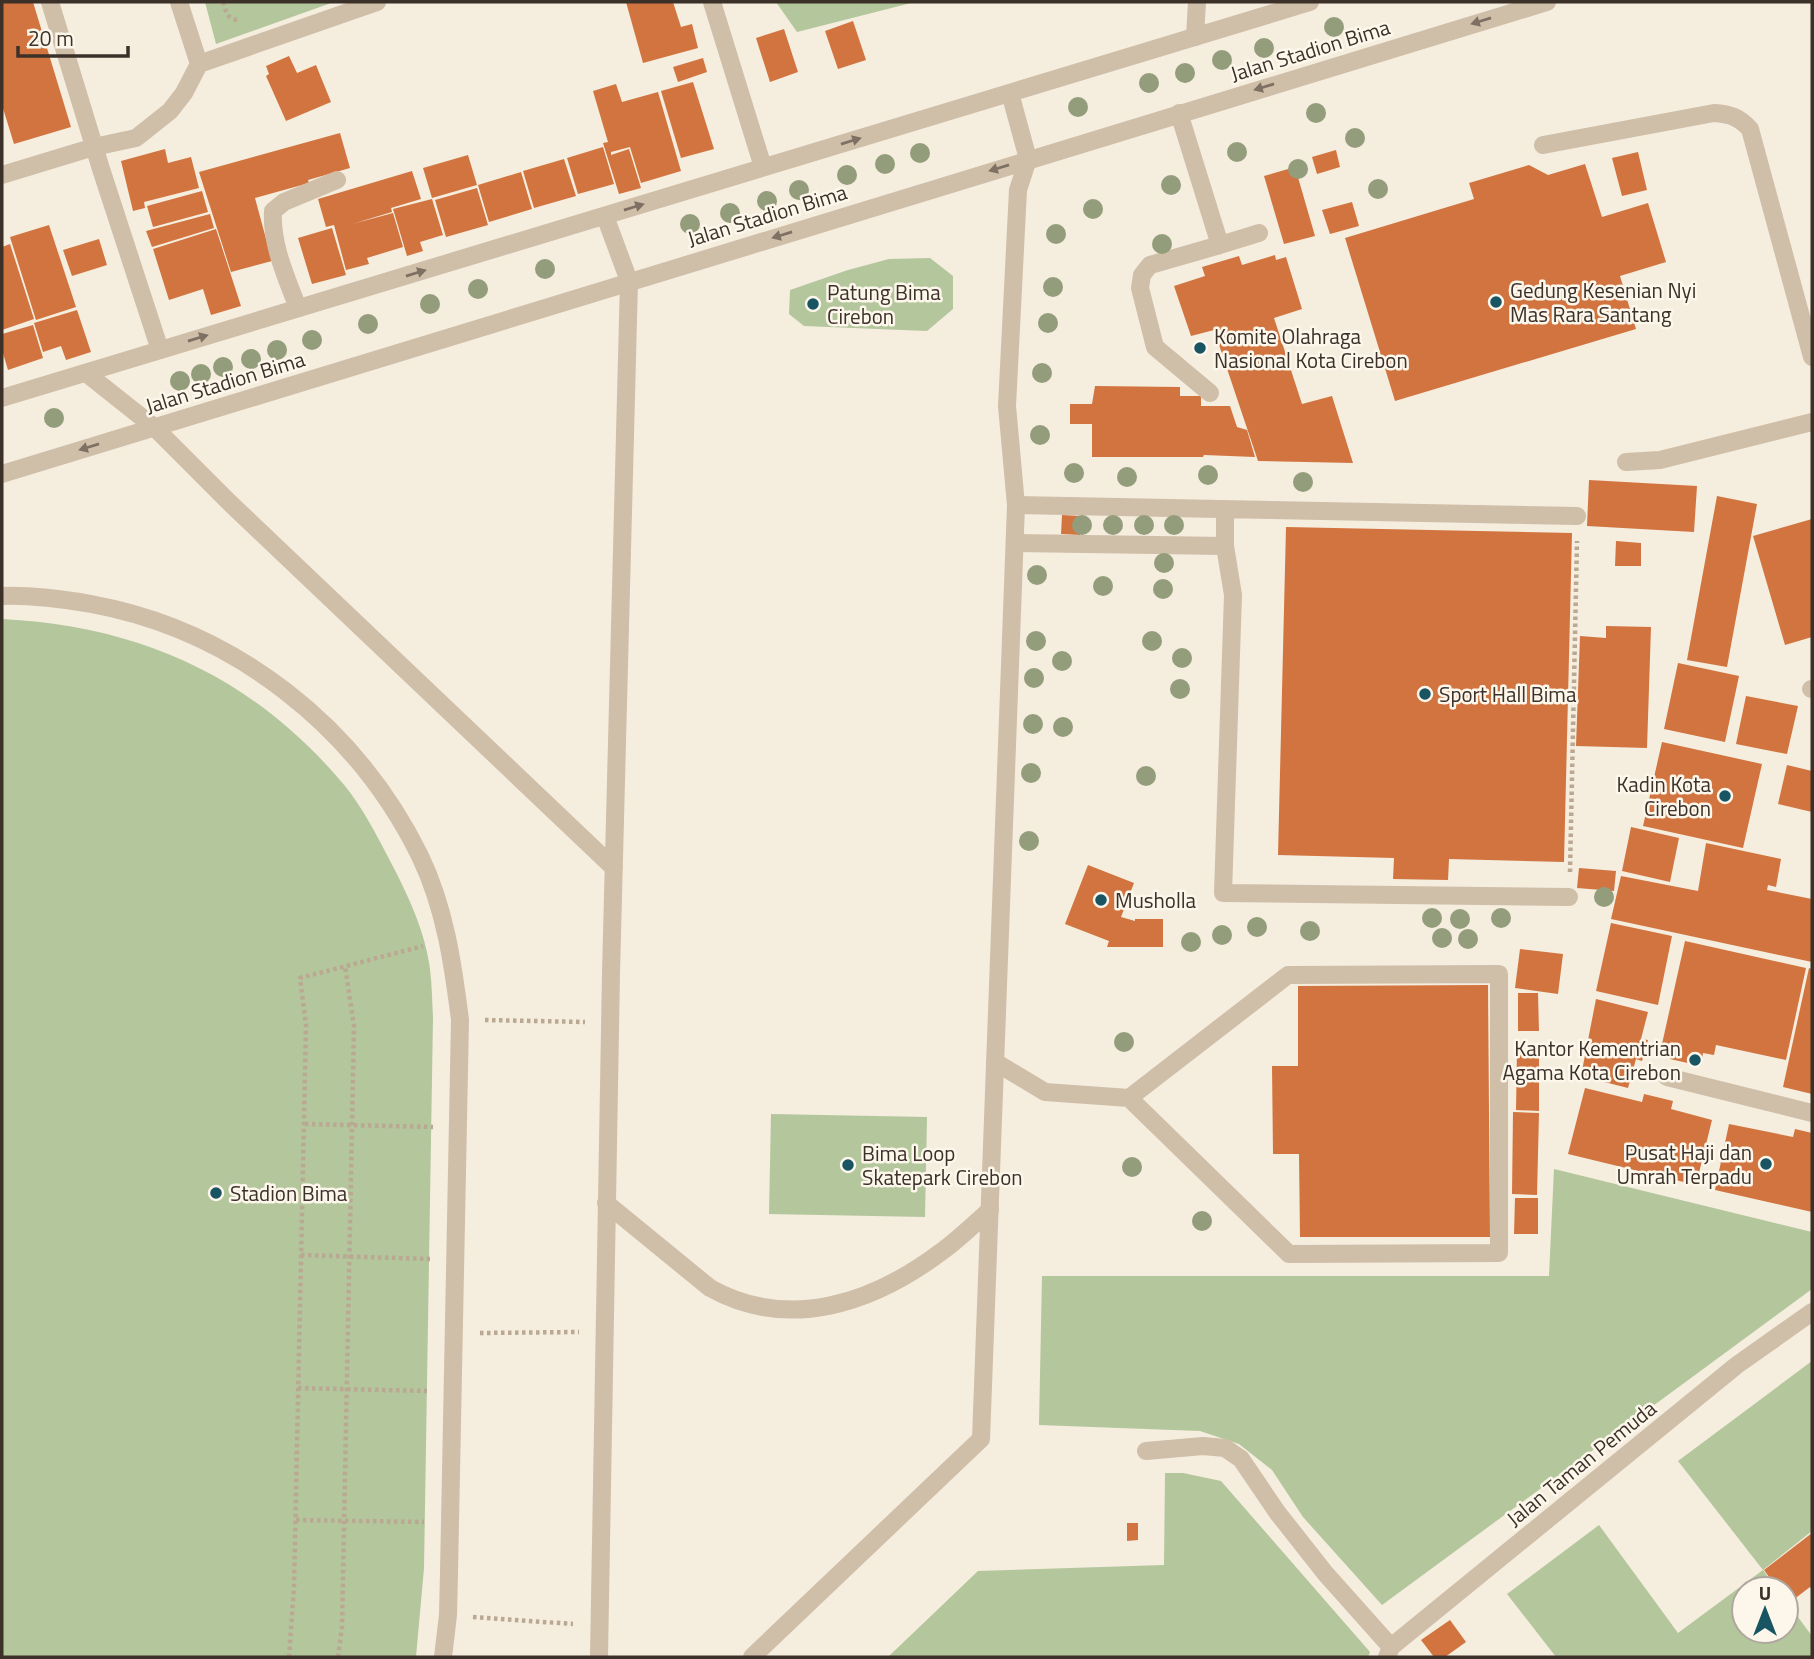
<svg xmlns="http://www.w3.org/2000/svg" width="1814" height="1659" viewBox="0 0 1814 1659" font-family="'Titillium Web',sans-serif">
<style>
.green{fill:#b3c69c}
.building{fill:#d2743f}
.lines{fill:none;stroke-linecap:round;stroke-linejoin:round}
.path{stroke:#bba892;stroke-width:4.5;stroke-dasharray:3.5 3.5;stroke-linecap:butt}
.service{stroke:#cfbea8;stroke-width:18}
.minor{stroke:#cfbea8;stroke-width:18}
.tertiary{stroke:#cfbea8;stroke-width:18}
.tree{fill:#949d7b}
.oneway{fill:#7e7062}
.poi-dot{fill:#195462;stroke:#fcf6eb;stroke-width:2.5}
.labels{text-anchor:middle;dominant-baseline:central;stroke-width:5;stroke-linejoin:round;paint-order:stroke}
.street-label{font-size:21px;fill:#3b3129;stroke:#fcf6eb}
.poi-label{font-size:21px;fill:#3b3129;stroke:#fcf6eb;text-anchor:start}
</style>
<rect width="100%" height="100%" fill="#f5edde"/>
<path class="green" d="M205,2h129l-118,42z
M776,2h139l-118,30z
M930,258l23,18v33l-26,22 -123,-5 -15,-12 1,-24 58,-20 41,-11z
M2,619c140,7 253,59 343,167 17,21 30,46 42,69 18,34 38,74 43,114 2,16 2,32 3,48l-9,551 -8,89h-414z
M771,1114l156,3 -2,100 -156,-3z
M1554,1169l258,63v57l-430,316 -79,-88 -31,-47 -33,-26 -39,-13 -161,-6 3,-149h507z
M1812,1361v170l-49,39 14,19h-33v42h42v-30l26,35v21h-256l-49,-63 92,-69 79,108 85,-63 -85,-109z
M1165,1473h18l38,8 149,171 -2,5h-480l90,-86 186,-6z"/>
<path class="building" d="M2,2h31l38,125 -57,17 -12,-39z
M626,2h47l8,25 11,-3 6,24 -55,15z
M853,21l13,39 -28,9 -13,-38z
M784,29l14,43 -28,10 -14,-44z
M289,56l8,17 19,-8 15,37 -45,19 -20,-45 3,-2 -3,-8z
M703,58l4,14 -29,10 -5,-15z
M693,82l21,67 -33,9 -20,-67z
M616,84l6,18 36,-10 23,79 -40,12 -11,-36 -19,5v3l18,-6 12,39 -22,6 -16,-51 5,-1 -15,-51z
M340,133l10,35 -42,12 1,3 -54,15 17,63 -41,11 -32,-100z
M603,147l11,37 -36,10 -11,-36z
M165,149l3,14 23,-6 8,31 -55,14 1,6 -12,3 -12,-50z
M1336,150l4,17 -23,7 -5,-17z
M1638,152l9,38 -25,6 -10,-38z
M468,155l9,30 -45,13 -9,-30z
M564,159l12,37 -42,12 -11,-37z
M1585,164l17,53 46,-14 18,59 -46,14 16,53 -241,72 -50,-163 129,-39 -5,-16 60,-18 19,10z
M1295,167l20,69 -31,8 -20,-68z
M412,171l9,28 -30,9 1,4 -40,12 41,-11 10,34 -36,11 2,6 -23,6 -12,-45 -8,2 -8,-28z
M521,172l11,37 -43,13 -11,-37z
M477,188l11,37 -42,12 -11,-37z
M202,191l6,21 -55,15 -6,-21z
M432,199l11,36 -23,7 3,9 -16,5 -14,-47z
M1352,202l7,24 -29,8 -8,-24z
M210,214l4,14 -62,19 -6,-16z
M49,225l27,82 -40,13 -26,-83z
M332,228l14,47 -34,9 -14,-46z
M216,229l25,77 -30,9 -8,-26 -34,11 -16,-51z
M99,239l8,26 -35,11 -9,-26z
M10,244l24,75 -32,11v-83z
M1275,255l1,5 10,-3 16,52 -28,9 28,86 30,-8 21,67 -95,-2 -44,-131 -23,6 -17,-50 31,-10 -3,-9 37,-11 3,9z
M77,310l14,42 -25,8 -5,-14 -18,6 -9,-29z
M33,325l10,33 -35,12 -6,-20v-16z
M1095,386l85,1v9h21v10h29l7,21 10,3 8,27 -51,-2 -1,2h-111v-33h-22v-20h22z
M1589,480l108,6 -3,46 -107,-6z
M1717,496l40,8 -30,163 -40,-7z
M1062,515l19,1 -1,19 -19,-1z
M1812,519v118l-27,8 -32,-109z
M1286,527l286,6 -8,329 -115,-3 -1,21 -55,-1 1,-21 -116,-3z
M1616,541l25,2v23h-26z
M1606,626l45,1 -4,121 -71,-2 4,-110 26,2z
M1678,663l61,13 -14,66 -61,-13z
M1746,696l52,10 -11,48 -51,-10z
M1662,742l100,22 -19,84 -100,-22z
M1787,765l25,6v41l-34,-8z
M1631,827l48,11 -9,44 -48,-11z
M1706,843l75,16 -5,28 -8,-2 -1,5 45,9v63l-201,-43 10,-43 77,15z
M1088,865l46,18 -13,34 14,4v-2h28v28h-56l2,-6 -44,-17z
M1579,868l37,3 -2,20 -37,-3z
M1611,923l61,13 -14,69 -62,-14z
M1685,941l121,27 -20,92 -70,-15 -2,10 -11,-2 -2,13 -31,-7 3,-12 -11,-3z
M1520,949l43,5 -5,40 -43,-6z
M1809,968l3,1v125l-29,-7z
M1488,985l2,252h-190l-1,-83h-26l-1,-88h26v-80z
M1518,993h20l1,38h-21z
M1596,999l52,13 -7,27 7,1 -6,21 -6,-2 -8,29 -47,-12z
M1517,1050h22v61l-23,-1z
M1585,1088l57,14 2,-8 29,7 -2,8 41,11 -16,65 -128,-31z
M1513,1112l26,1 -2,82 -25,-1z
M1729,1124l64,13 2,-8 17,4v79l-97,-22z
M1515,1198h23v36h-24z
M1127,1523h11v17l-11,1z
M1812,1533v56l-2,-2 -21,16 -3,-4v-10h-8l-14,-19z
M1450,1620l16,22 -21,15h-11l-13,-17z"/>
<g class="lines">
<path class="path" d="M223,2c3,9 4,18 16,18
M1570,872l7,-331
M485,1020l100,2
M305,1124l128,3
M301,1255l129,4
M480,1333l99,-1
M298,1388l129,3
M296,1520l128,2
M473,1617l100,7
M289,1657l5,-70 12,-562 -6,-47 123,-32
M338,1657l4,-30 12,-601 -9,-60"/>
<path class="service" d="M1195,37l2,-35
M1179,113l41,132 -70,20 -8,10 -2,13 15,59 55,46
M1543,145l171,-32c16,1 25,4 36,16l62,228
M1220,245l39,-12
M298,308c-12,-31 -27,-64 -25,-97l11,-9 53,-22
M1626,462l34,-2 152,-38
M1016,505l561,11
M1225,509v37l8,49 -10,298 346,4
M1015,543l210,3
M2,596c30,-1 60,3 89,8 143,26 265,122 329,252 25,52 33,108 40,164l-11,553 -1,42 -5,42
M1811,689h1
M995,1062l50,30 84,6 159,-123 211,-1v279l-210,1 -160,-156
M1667,1077l145,36
M606,1203l104,85c79,44 163,15 231,-36 17,-12 33,-28 49,-42
M1146,1451l57,-5 22,2 16,11 36,53 48,61 66,74"/>
<path class="minor" d="M50,2l51,167 59,181
M712,2l51,165
M199,64l178,-62
M2,175l92,-28 42,-9 34,-27 14,-18 15,-29 -20,-62
M154,427l77,77 383,364
M599,1657l12,-684 18,-692
M752,1657l229,-218 35,-934 -9,-99 11,-216 10,-31
M1387,1657l4,-10 346,-282 75,-53"/>
<path class="tertiary" d="M1010,93l18,66
M605,216l24,65
M86,373l68,54
M2,398l1308,-396
M2,474l1545,-472"/>
</g>
<g class="tree">
<circle cx="1334" cy="27" r="10"/>
<circle cx="1264" cy="48" r="10"/>
<circle cx="1222" cy="60" r="10"/>
<circle cx="1185" cy="73" r="10"/>
<circle cx="1149" cy="83" r="10"/>
<circle cx="1078" cy="107" r="10"/>
<circle cx="1316" cy="113" r="10"/>
<circle cx="1355" cy="138" r="10"/>
<circle cx="1237" cy="152" r="10"/>
<circle cx="920" cy="153" r="10"/>
<circle cx="885" cy="164" r="10"/>
<circle cx="1298" cy="169" r="10"/>
<circle cx="847" cy="175" r="10"/>
<circle cx="1171" cy="185" r="10"/>
<circle cx="1378" cy="189" r="10"/>
<circle cx="799" cy="190" r="10"/>
<circle cx="767" cy="201" r="10"/>
<circle cx="1093" cy="209" r="10"/>
<circle cx="730" cy="213" r="10"/>
<circle cx="690" cy="224" r="10"/>
<circle cx="1056" cy="234" r="10"/>
<circle cx="1162" cy="244" r="10"/>
<circle cx="545" cy="269" r="10"/>
<circle cx="1053" cy="287" r="10"/>
<circle cx="478" cy="289" r="10"/>
<circle cx="430" cy="304" r="10"/>
<circle cx="1048" cy="323" r="10"/>
<circle cx="368" cy="324" r="10"/>
<circle cx="312" cy="340" r="10"/>
<circle cx="277" cy="350" r="10"/>
<circle cx="251" cy="359" r="10"/>
<circle cx="223" cy="367" r="10"/>
<circle cx="1042" cy="373" r="10"/>
<circle cx="201" cy="374" r="10"/>
<circle cx="180" cy="381" r="10"/>
<circle cx="54" cy="418" r="10"/>
<circle cx="1040" cy="435" r="10"/>
<circle cx="1074" cy="473" r="10"/>
<circle cx="1208" cy="475" r="10"/>
<circle cx="1127" cy="477" r="10"/>
<circle cx="1303" cy="482" r="10"/>
<circle cx="1082" cy="525" r="10"/>
<circle cx="1113" cy="525" r="10"/>
<circle cx="1144" cy="525" r="10"/>
<circle cx="1174" cy="525" r="10"/>
<circle cx="1164" cy="563" r="10"/>
<circle cx="1037" cy="575" r="10"/>
<circle cx="1103" cy="586" r="10"/>
<circle cx="1163" cy="589" r="10"/>
<circle cx="1036" cy="641" r="10"/>
<circle cx="1152" cy="641" r="10"/>
<circle cx="1182" cy="658" r="10"/>
<circle cx="1062" cy="661" r="10"/>
<circle cx="1034" cy="678" r="10"/>
<circle cx="1180" cy="689" r="10"/>
<circle cx="1033" cy="724" r="10"/>
<circle cx="1063" cy="727" r="10"/>
<circle cx="1031" cy="773" r="10"/>
<circle cx="1146" cy="776" r="10"/>
<circle cx="1029" cy="841" r="10"/>
<circle cx="1604" cy="897" r="10"/>
<circle cx="1432" cy="918" r="10"/>
<circle cx="1501" cy="918" r="10"/>
<circle cx="1460" cy="919" r="10"/>
<circle cx="1257" cy="927" r="10"/>
<circle cx="1310" cy="931" r="10"/>
<circle cx="1222" cy="935" r="10"/>
<circle cx="1442" cy="938" r="10"/>
<circle cx="1468" cy="939" r="10"/>
<circle cx="1191" cy="942" r="10"/>
<circle cx="1124" cy="1042" r="10"/>
<circle cx="1132" cy="1167" r="10"/>
<circle cx="1202" cy="1221" r="10"/>
</g>
<defs><path id="oneway-solid" d="M-6-.8H1V-3.2L6.5 0L1 3.2V.8H-6Z" transform="scale(1.75)"/></defs>
<g class="oneway">
<use href="#oneway-solid" transform="translate(1481 21) rotate(163)"/>
<use href="#oneway-solid" transform="translate(1264 87) rotate(163)"/>
<use href="#oneway-solid" transform="translate(851 141) rotate(-17)"/>
<use href="#oneway-solid" transform="translate(999 168) rotate(163)"/>
<use href="#oneway-solid" transform="translate(634 207) rotate(-17)"/>
<use href="#oneway-solid" transform="translate(782 235) rotate(163)"/>
<use href="#oneway-solid" transform="translate(416 273) rotate(-17)"/>
<use href="#oneway-solid" transform="translate(198 338) rotate(-17)"/>
<use href="#oneway-solid" transform="translate(89 447) rotate(163)"/>
</g>
<g class="poi-dot">
<circle cx="1496" cy="302" r="7"/>
<circle cx="813" cy="304" r="7"/>
<circle cx="1200" cy="348" r="7"/>
<circle cx="1425" cy="694" r="7"/>
<circle cx="1725" cy="796" r="7"/>
<circle cx="1101" cy="900" r="7"/>
<circle cx="1695" cy="1060" r="7"/>
<circle cx="1766" cy="1164" r="7"/>
<circle cx="848" cy="1165" r="7"/>
<circle cx="216" cy="1193" r="7"/>
</g>
<g class="labels">
<g class="street-label">
<text transform="translate(1310 50) rotate(-17)">Jalan Stadion Bima</text>
<text transform="translate(767 215) rotate(-17)">Jalan Stadion Bima</text>
<text transform="translate(225 382) rotate(-17)">Jalan Stadion Bima</text>
<text transform="translate(1581 1463) rotate(-39)">Jalan Taman Pemuda</text>
</g>
<g class="poi-label">
<text x="1510" y="290">Gedung Kesenian Nyi<tspan x="1510" dy="24">Mas Rara Santang</tspan></text>
<text x="827" y="292">Patung Bima<tspan x="827" dy="24">Cirebon</tspan></text>
<text x="1214" y="336">Komite Olahraga<tspan x="1214" dy="24">Nasional Kota Cirebon</tspan></text>
<text x="1439" y="694">Sport Hall Bima</text>
<text x="1711" y="784" text-anchor="end">Kadin Kota<tspan x="1711" dy="24">Cirebon</tspan></text>
<text x="1115" y="900">Musholla</text>
<text x="1681" y="1048" text-anchor="end">Kantor Kementrian<tspan x="1681" dy="24">Agama Kota Cirebon</tspan></text>
<text x="1752" y="1152" text-anchor="end">Pusat Haji dan<tspan x="1752" dy="24">Umrah Terpadu</tspan></text>
<text x="862" y="1153">Bima Loop<tspan x="862" dy="24">Skatepark Cirebon</tspan></text>
<text x="230" y="1193">Stadion Bima</text>
</g>
</g>
<rect width="1814" height="1659" fill="none" stroke="#3b3129" stroke-width="7"/>
<g transform="translate(1765 1610)"><circle r="33" fill="#fcf6eb" stroke="#afa79d" stroke-width="2"/>
<path d="M0-5L12 26L0 18L-12 26Z" fill="#195462"/>
<text y="-10" font-size="19" font-weight="bold" text-anchor="middle" fill="#3b3129">U</text>
</g>
<path d="M18 46v10h110v-10" fill="none" stroke="#3b3129" stroke-width="3.5"/>
<text x="28" y="46" font-size="21" fill="#3b3129" stroke="#fcf6eb" stroke-width="5" paint-order="stroke">20 m</text>
</svg>
